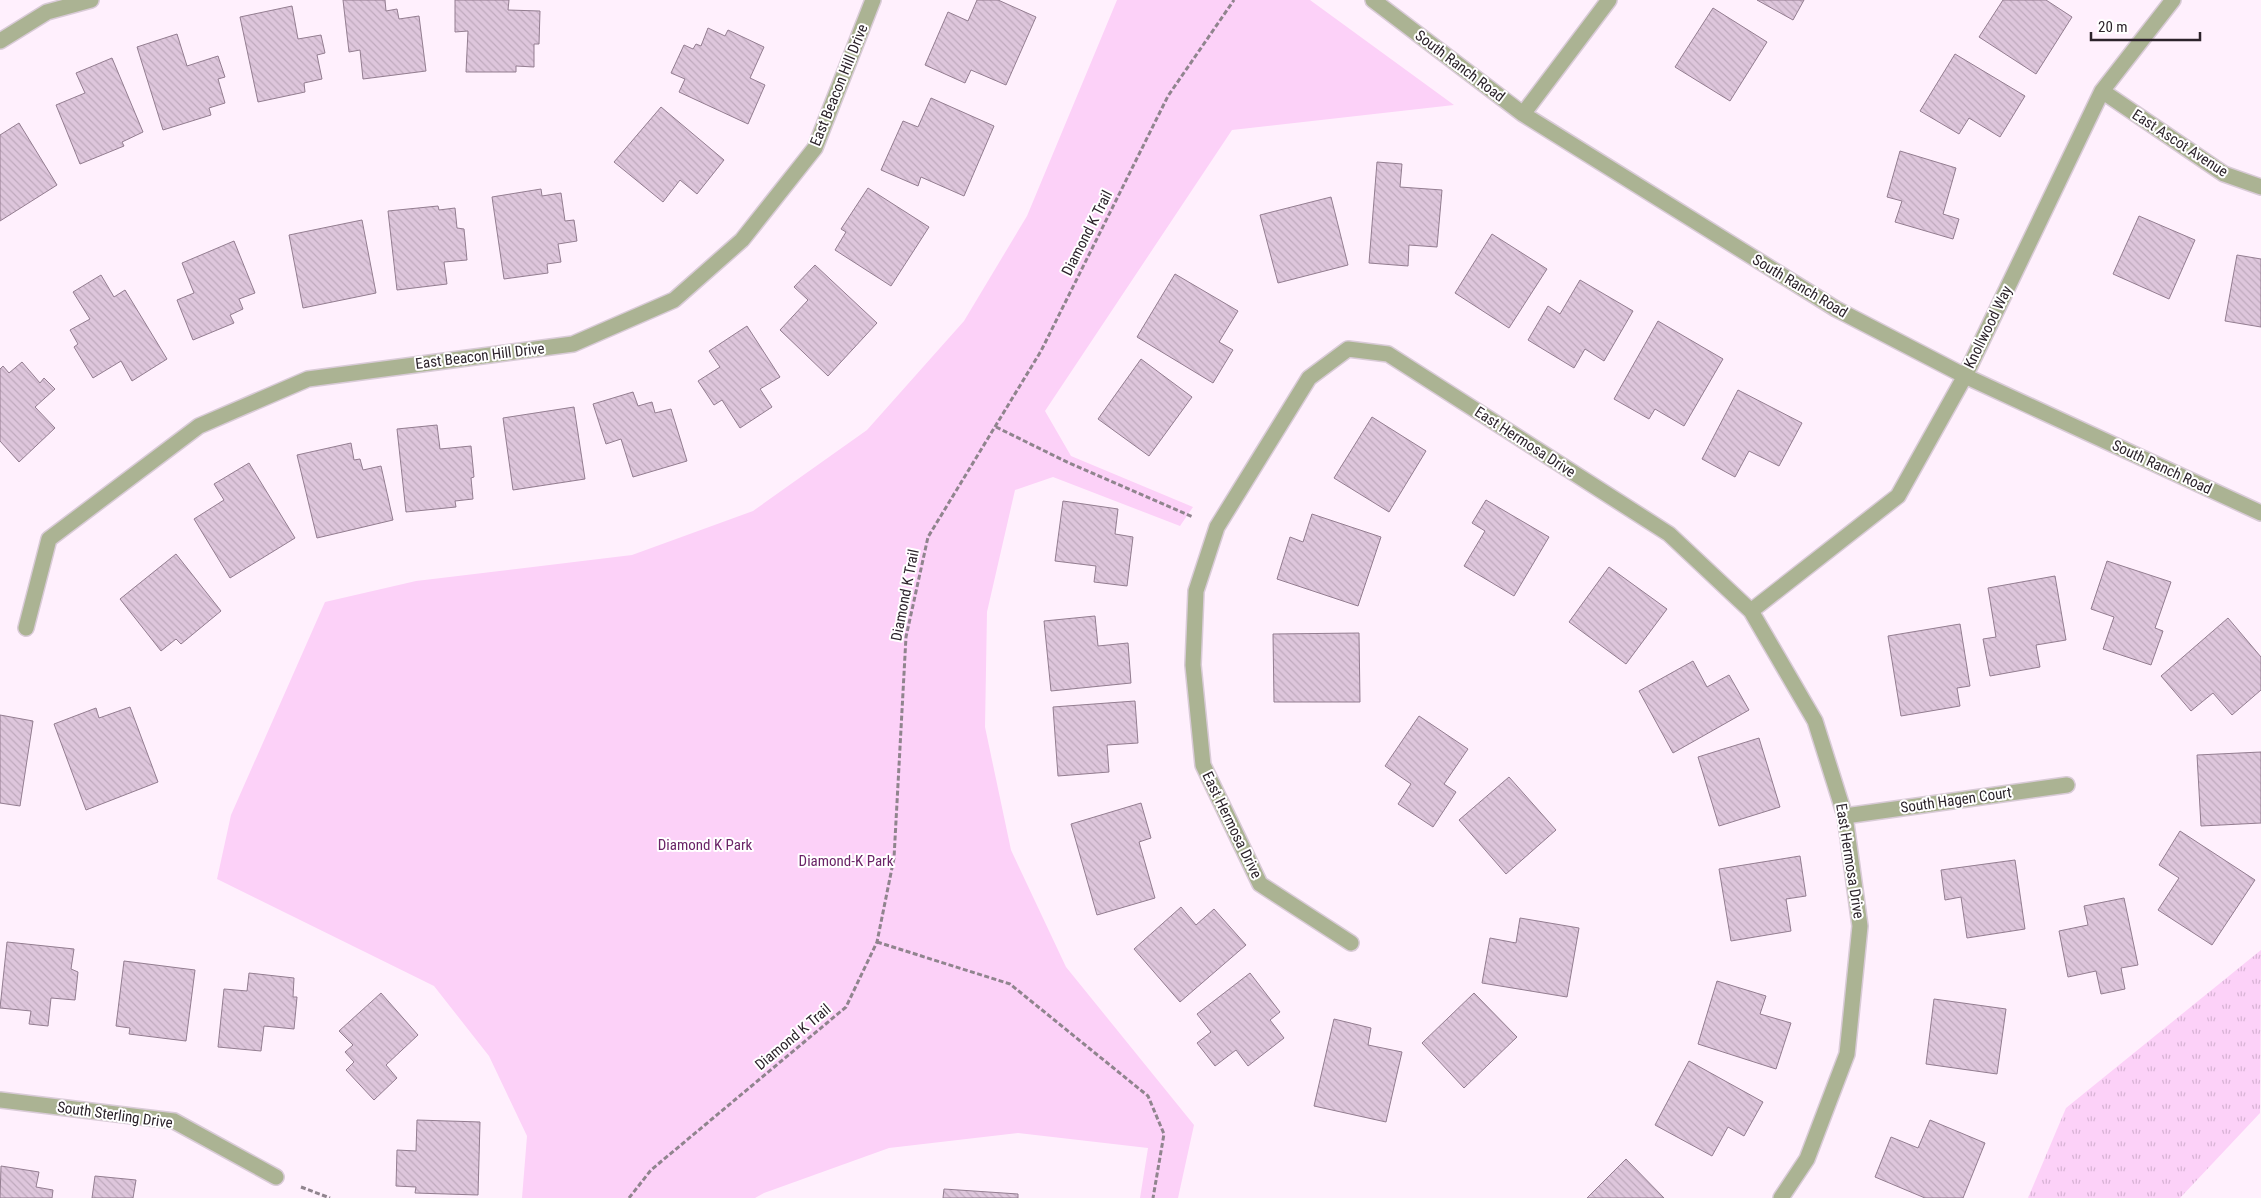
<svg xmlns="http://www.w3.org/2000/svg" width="2261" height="1198" viewBox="0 0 2261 1198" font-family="'Roboto Condensed',sans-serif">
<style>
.grass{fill:url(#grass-tufts)}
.park{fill:#fcd1f8}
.building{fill:url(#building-back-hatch);stroke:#937d90}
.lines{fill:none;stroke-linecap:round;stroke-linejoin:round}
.minor-casing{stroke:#d9cbd7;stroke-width:18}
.path{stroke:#90848e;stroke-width:3;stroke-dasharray:5 2.5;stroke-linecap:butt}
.minor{stroke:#abb393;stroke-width:15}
.labels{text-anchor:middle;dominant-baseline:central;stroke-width:4;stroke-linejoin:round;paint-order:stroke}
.street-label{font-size:15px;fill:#2c232b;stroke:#fff}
.park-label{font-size:15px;fill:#6a2367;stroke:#fff}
</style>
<defs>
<pattern id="grass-tufts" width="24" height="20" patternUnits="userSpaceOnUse" patternTransform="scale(1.25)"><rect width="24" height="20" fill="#fcd1f8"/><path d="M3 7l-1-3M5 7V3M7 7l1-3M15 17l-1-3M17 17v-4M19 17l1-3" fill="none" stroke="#d8b3d5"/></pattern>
<pattern id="building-back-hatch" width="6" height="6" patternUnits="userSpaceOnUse" patternTransform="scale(1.25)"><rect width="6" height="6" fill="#dec6dc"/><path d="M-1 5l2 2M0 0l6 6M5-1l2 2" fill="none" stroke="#bfaabd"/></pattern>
</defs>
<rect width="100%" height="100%" fill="#fff0fd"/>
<path class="grass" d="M2261,950l-1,163 -80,85h-152l38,-90z"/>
<path class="park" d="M1117,0h193l144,105 -222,25 -187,281 26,45 122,51 -13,19 -127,-49 -38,13 -28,122 -2,115 26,123 55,117 128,158 -16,73h-38l8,-50 -130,-15 -129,15 -125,45 -9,5h-233l5,-62 -38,-80 -55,-70 -217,-107 14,-64 94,-213 91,-21 216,-26 121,-44 114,-81 97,-109 63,-105z"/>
<path class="building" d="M343,0h42l1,11 11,-2 2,10 20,-3 7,55 -63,8 -3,-29 -11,2z
M455,0h54l-1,10 32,1 -1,33h-5v23l-18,-1v6h-50l2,-41 -13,1z
M977,0h21l38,17 -30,68 -35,-15 -6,13 -40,-18 23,-53 20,9z
M1757,0h47l-11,20z
M2003,0h43l26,17 -36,57 -57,-37z
M292,6l6,33 23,-4 4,18 -8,2 5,24 -18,4 1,9 -47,10 -18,-85z
M1713,8l54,34 -37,59 -55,-34z
M708,28l17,8 3,-6 36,17 -14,31 15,7 -17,39 -69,-32 6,-13 -14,-6 13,-28 9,4 3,-5 5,2z
M177,34l10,32 31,-10 7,21 -7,2 7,24 -16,5 2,7 -48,15 -26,-83z
M1955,54l70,42 -25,41 -31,-19 -10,16 -39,-23z
M112,58l31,74 -21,10 2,4 -44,18 -24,-59 29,-12 -9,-20z
M931,98l63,28 -30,70 -43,-19 -3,9 -37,-16 22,-49 15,6z
M661,107l63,53 -27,34 -17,-14 -17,22 -49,-40z
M19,123l38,62 -57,36v-86z
M1900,151l56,17 -13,46 16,5 -6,20 -58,-17 7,-21 -15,-4z
M1377,162l25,2 -2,23 42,3 -5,57 -28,-2 -1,21 -39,-3z
M868,188l61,39 -38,59 -56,-36 11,-18 -5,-3z
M541,189l1,7 19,-3 4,28 9,-1 3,21 -19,3 3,18 -14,2 1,9 -44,6 -12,-82z
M1331,197l17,68 -70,18 -18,-68z
M438,206l1,4 16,-2 2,20 7,1 3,31 -23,2 3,22 -50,6 -9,-79z
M2139,216l56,24 -26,59 -56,-25z
M362,220l14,73 -73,15 -14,-73z
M1492,234l55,35 -38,59 -54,-35z
M234,241l21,52 -16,6 4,10 -13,6 4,8 -41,17 -16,-40 17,-7 -12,-30z
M2237,255l24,4v68l-36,-6z
M815,265l62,58 -49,53 -48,-46 28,-30 -14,-13z
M1175,274l63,37 -19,31 14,8 -20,33 -76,-46z
M101,275l13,22 11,-7 42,69 -35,22 -11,-20 -28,17 -19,-31 4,-3 -8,-14 20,-11 -17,-27z
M1580,280l53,31 -29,50 -19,-12 -11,19 -46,-28 20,-34 12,8z
M1658,321l65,38 -39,67 -29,-17 -6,10 -35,-20z
M747,326l33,51 -20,12 12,18 -32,21 -18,-28 -8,5 -16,-24 22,-14 -11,-16z
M1141,359l51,38 -43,59 -51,-37z
M22,362l18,21 4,-5 11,11 -20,18 20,21 -36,34 -19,-21v-72l3,-3 6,7z
M1738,390l64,33 -23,43 -30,-15 -14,26 -33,-18z
M633,392l5,14 14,-4 3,11 16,-4 16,52 -54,16 -12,-38 -15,5 -13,-40z
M574,407l11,72 -72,11 -10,-72z
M1372,417l54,34 -37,61 -55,-34z
M437,425l3,24 31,-3 3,31 -3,1 2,21 -18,2 1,6 -50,5 -9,-83z
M351,443l3,17 6,-1 3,11 18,-4 12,54 -76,18 -20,-83z
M249,463l46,75 -65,40 -36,-59 30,-19 -10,-16z
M1486,500l63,37 -35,59 -50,-30 21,-35 -13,-8z
M1063,501l55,8 -3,25 18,3 -6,49 -33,-4 2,-16 -41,-5z
M1312,514l69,23 -23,69 -81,-27 13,-42 13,5z
M176,554l45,57 -40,33 -5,-5 -15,12 -41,-52z
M2107,561l64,21 -16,46 8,3 -12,34 -48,-16 11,-32 -23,-8z
M1609,567l58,42 -41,55 -57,-42z
M2055,576l11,64 -30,5 4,22 -50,9 -7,-37 13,-2 -8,-49z
M1095,616l3,30 30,-3 3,40 -80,8 -7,-70z
M2228,618l33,39v33l-29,25 -19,-22 -22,18 -30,-35z
M1960,624l10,62 -13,2 3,18 -59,10 -13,-80z
M1359,633l1,69h-86l-1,-68z
M1693,661l14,26 22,-12 20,35 -76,43 -34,-62z
M1135,701l3,42 -31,2 2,27 -51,4 -5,-69z
M130,707l28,75 -72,28 -32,-86 42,-16 3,10z
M0,715l33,6 -13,85 -20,-3z
M1419,716l49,33 -24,35 12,8 -23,35 -35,-23 13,-20 -26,-18z
M1759,738l21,69 -61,19 -21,-69z
M2261,752v71l-60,3 -4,-71z
M1509,777l47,53 -50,44 -47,-54z
M1141,803l10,35 -12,4 16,56 -58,17 -26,-91z
M2180,831l75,49 -43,65 -54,-35 21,-32 -20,-13z
M1800,856l6,40 -20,3 5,32 -60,10 -12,-72z
M2015,860l10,69 -58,9 -6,-41 -16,3 -4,-30z
M2124,898l14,67 -17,3 4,21 -24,5 -5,-23 -28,6 -9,-46 29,-6 -4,-19z
M1181,907l15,18 18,-16 32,36 -66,57 -46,-53z
M1520,918l59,10 -12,69 -85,-14 8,-45 26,5z
M7,942l67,7 -3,20 7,3 -3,28 -24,-2 -3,28 -19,-2 2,-13 -31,-3z
M124,961l71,9 -9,71 -57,-7 1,-6 -14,-2z
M249,973l45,5 -1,19h4l-3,32 -30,-3 -3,25 -43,-4 6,-58 23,2z
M1250,973l30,39 -10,8 14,18 -36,28 -12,-16 -21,16 -18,-23 14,-11 -14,-18z
M1717,981l49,15 -6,18 31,9 -15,46 -78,-25z
M381,993l37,42 -32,30 11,13 -23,22 -28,-30 8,-8 -9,-10 8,-7 -14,-14z
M1474,993l43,44 -53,51 -42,-45z
M1934,999l72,10 -9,65 -71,-10z
M1334,1019l37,9 -3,17 34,7 -16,70 -72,-16z
M1689,1061l74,41 -19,34 -16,-9 -16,29 -57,-31z
M417,1120l63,2 -2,73 -63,-2 1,-6 -20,-1 1,-36 19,1z
M1930,1120l55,23 -22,55h-38l-50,-21 16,-40 27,11z
M1626,1159l38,39h-77z
M1,1166l38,6 -3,15 17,3 -1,8h-52z
M95,1176l41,4 -3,18h-41z
M944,1189l74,5v4h-75z"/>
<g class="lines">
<defs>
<path id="minor" d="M1373,0l150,114 313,195 129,67 296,137
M0,41l47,-29 44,-12
M2102,91l122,83 37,13
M1523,114l86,-114
M1751,611l147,-115 67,-120 137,-285 71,-91
M26,628l23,-89 150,-113 109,-47 265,-35 101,-44 68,-60 73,-92 58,-148
M1845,816l222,-31
M1351,943l-91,-59 -57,-119 -10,-100 3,-74 21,-64 92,-149 39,-29 40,5 281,180 82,77 64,110 30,95 15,110 -13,128 -40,105 -26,39
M0,1100l174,21 102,56"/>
</defs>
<use href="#minor" class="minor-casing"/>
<path class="path" d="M996,427l73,36 124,54
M877,942l133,42 138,112 16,38 -11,64
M301,1187l29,11
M629,1198l22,-28 195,-163 31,-65 17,-84 12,-221 22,-100 113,-186 127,-255 66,-96"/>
<use href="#minor" class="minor"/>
</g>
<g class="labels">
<g class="street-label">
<text transform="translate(1460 66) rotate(37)">South Ranch Road</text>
<text transform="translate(839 85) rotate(-68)">East Beacon Hill Drive</text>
<text transform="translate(2180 143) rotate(33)">East Ascot Avenue</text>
<text transform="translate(1087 233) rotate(-63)">Diamond K Trail</text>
<text transform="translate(1800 286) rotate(31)">South Ranch Road</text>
<text transform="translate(1988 327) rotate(-64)">Knollwood Way</text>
<text transform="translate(480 356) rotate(-7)">East Beacon Hill Drive</text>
<text transform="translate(1525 442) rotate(33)">East Hermosa Drive</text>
<text transform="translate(2162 467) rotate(25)">South Ranch Road</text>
<text transform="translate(905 595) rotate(-79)">Diamond K Trail</text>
<text transform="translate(1956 800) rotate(-8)">South Hagen Court</text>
<text transform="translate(1232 825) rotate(64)">East Hermosa Drive</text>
<text transform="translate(1850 861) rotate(81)">East Hermosa Drive</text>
<text transform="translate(793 1037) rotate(-40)">Diamond K Trail</text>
<text transform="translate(115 1115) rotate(8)">South Sterling Drive</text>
</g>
<g class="park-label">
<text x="705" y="845">Diamond K Park</text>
<text x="846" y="861">Diamond-K Park</text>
</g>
</g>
<path d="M2091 32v8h109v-8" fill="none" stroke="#2c232b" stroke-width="2.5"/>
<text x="2098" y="32" font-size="15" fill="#2c232b" stroke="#ffffff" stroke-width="4" paint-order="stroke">20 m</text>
</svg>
